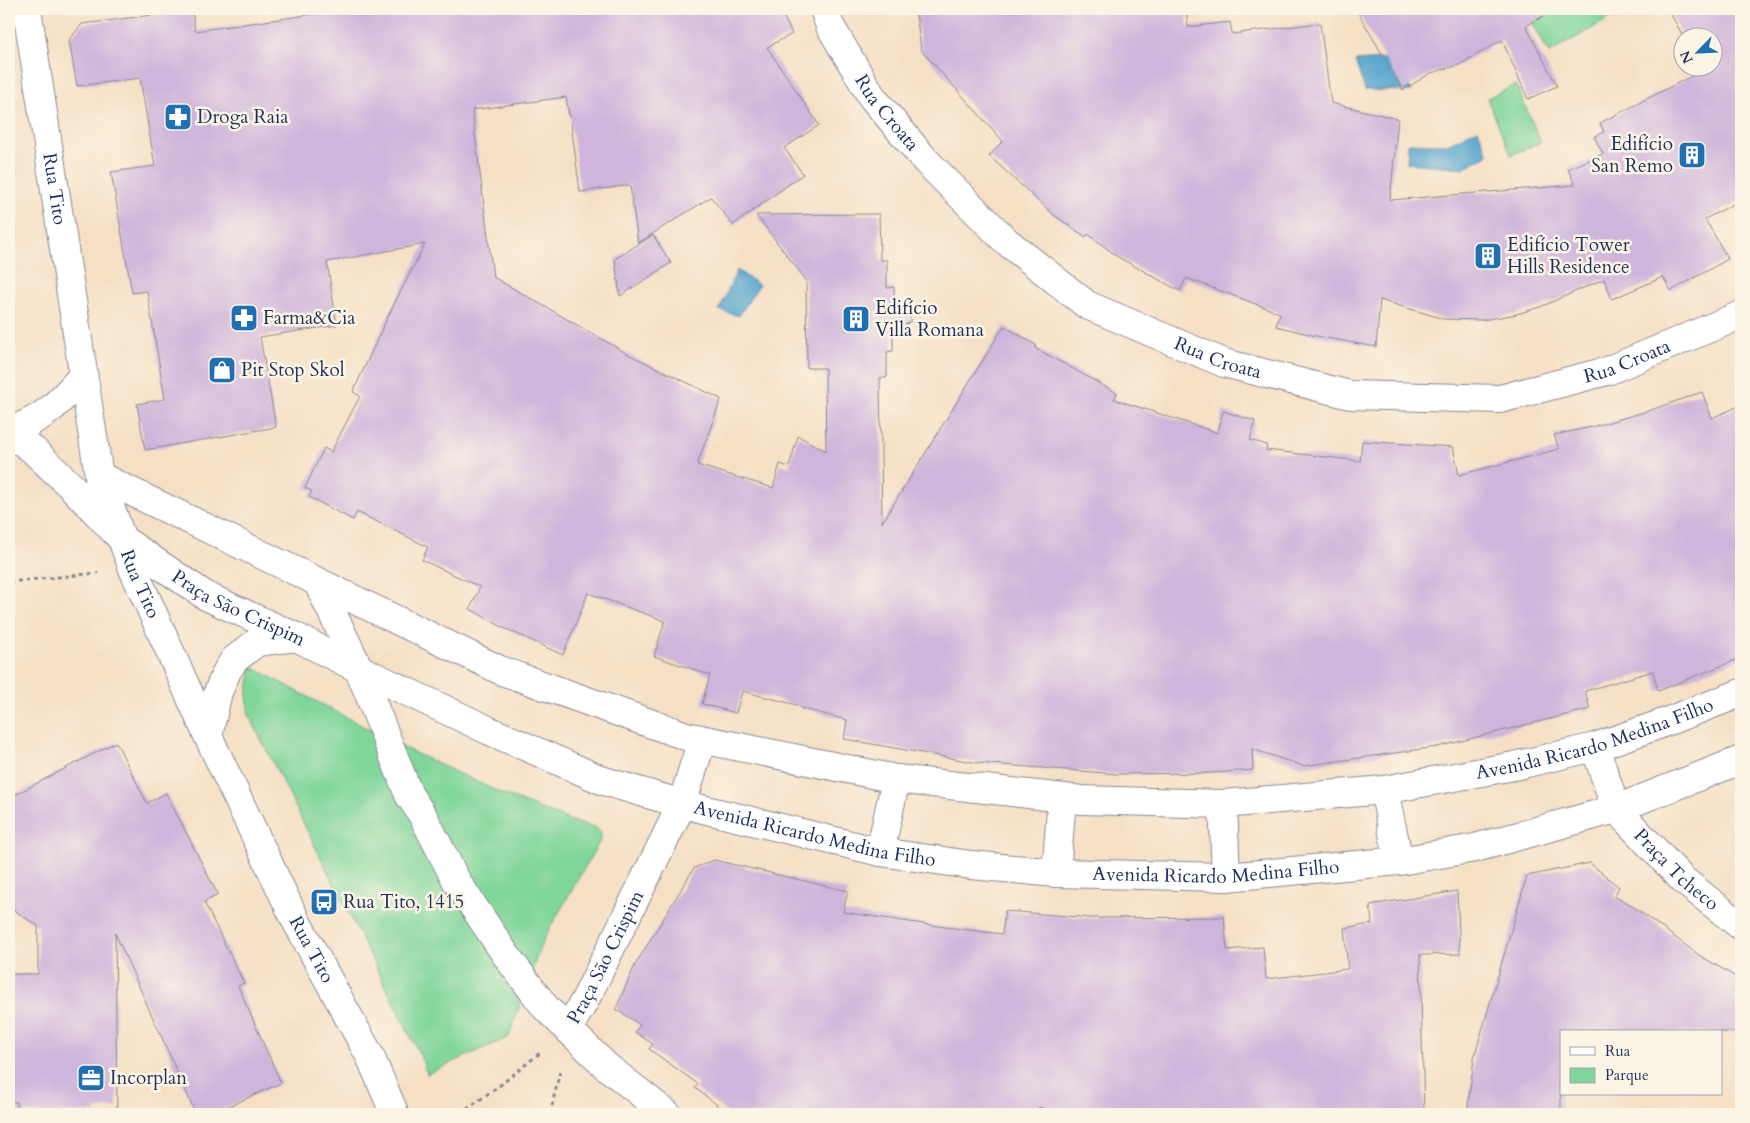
<svg xmlns="http://www.w3.org/2000/svg" width="1750" height="1123" viewBox="0 0 1750 1123" font-family="Cardo,serif">
<style>
.green{fill:#80d69a;stroke:#4e827c}
.water{fill:#51a3cc;stroke:#366995}
.building{fill:#cfb5db}
.lines{fill:none;stroke-linecap:round;stroke-linejoin:round}
.minor-casing{stroke:#888892;stroke-width:30}
.major-casing{stroke:#888892;stroke-width:30}
.path{stroke:#888892;stroke-width:3;stroke-dasharray:4 4;stroke-linecap:butt}
.minor{stroke:#fff;stroke-width:28}
.major{stroke:#fff;stroke-width:28}
.labels{text-anchor:middle;dominant-baseline:central;stroke-width:5;stroke-linejoin:round;paint-order:stroke}
.street-label{font-size:19px;fill:#1b2f5e;stroke:#fcf5e5}
.poi-label{font-size:19px;fill:#1b2f5e;stroke:#fcf5e5;text-anchor:start}
</style>
<rect width="100%" height="100%" fill="#fcf5e5"/>
<filter id="ink" filterUnits="userSpaceOnUse"><feTurbulence type="fractalNoise" baseFrequency=".02" numOctaves="2"/><feDisplacementMap in="SourceGraphic" scale="10" xChannelSelector="R" yChannelSelector="G"/><feConvolveMatrix kernelMatrix="1 2 1 2 8 2 1 2 1" color-interpolation-filters="sRGB"/></filter>
<filter id="wash" filterUnits="userSpaceOnUse"><feTurbulence type="fractalNoise" baseFrequency=".0096" numOctaves="4" result="noise"/><feDisplacementMap in="SourceGraphic" scale="20" xChannelSelector="R" yChannelSelector="G"/><feGaussianBlur stdDeviation="1.12" result="paint"/><feColorMatrix in="noise" values="0 0 0 0 0 0 0 0 0 0 0 0 0 0 0 0 0 1.4 0 .05"/><feComposite in="paint" operator="in"/></filter>
<g filter="url(#wash)">
<rect width="100%" height="100%" fill="#f5e0c5"/>
<path class="green" d="M1552,9h63l2,5 -68,39 -18,-33z
M1516,85l25,57 -30,13 -24,-57z
M252,667l150,80 103,48 69,27 21,5 6,6v6l-55,96 -7,15 -30,87 -82,37 -7,-19 -171,-340 -2,-21z"/>
<path class="water" d="M1397,58l14,33 -46,-1 -10,-29z
M1478,129l10,26 -25,13 -56,-5 1,-20 39,1z
M737,270l22,15 -20,31 -20,-6z"/>
<g id="blocks">
<path class="building" d="M366,9h414l12,25 -25,13 52,78 -35,23 19,26 -70,51 -22,-28 -73,46 -8,-58 -50,7 -10,-77h-1l-3,-18 -94,13 21,167 135,77 93,45 -24,66 76,23 7,-24 9,3 9,-31 28,15 -1,-83h-18l-1,-88 -50,-65 123,-1 1,46h7v28l7,-1v16l18,17 -19,14v17l-6,1v25l-7,1 2,145 122,-197 32,19 -1,3 82,45 -3,6 104,34 5,-22 32,10 -5,19 17,5 -1,5 94,11 2,-20 91,6 6,28 100,-26 -5,-14 38,-8 59,-17 51,-18 10,26 29,-13v253l-83,33 -5,-20 -68,20 5,18 -153,38 -134,19 -51,-17 1,21 -42,3 -94,1 -139,-11 -134,-24 3,-19 -47,-12 1,-2 -59,-15 -6,22 -34,-9 8,-29 -56,-19 11,-35 -77,-28 -25,62 -59,-27 -34,-19 10,-22 -58,-27 6,-13 -71,-35 -4,8 -44,-23 3,-6 -7,-3 19,-40 7,4 29,-56 -7,-4 35,-76 37,-72 -98,18 10,63 -77,12 16,90 -131,23 -8,-46 28,-5 -18,-108 -15,2 -21,-121 44,-6 -15,-88 -63,8 -8,-46 13,-16 110,-14 3,21 141,-20v1z
M940,9h246l2,18 42,-5 2,12 88,-11 11,80 67,16 -8,81 185,-15 -7,-16 35,-15 -9,-17 10,-5 -4,-9 103,-53 -1,-2h10v-30h-28l-16,-29h73v191l-36,19 23,40 -57,32 -8,-14 -51,22 -8,-20 -64,28 -23,7 -35,6 -38,-1 -64,-19 -4,47 -60,-11 -40,-10 4,-13 -94,-35 -6,13 -62,-34 -30,-23 -2,3 -32,-22 -65,-59 14,-15 -82,-91 -5,-37z
M1356,9h200l-30,17 31,60 -29,13 -26,-59 -43,25 -28,8 -28,17z
M653,235l18,28 -51,33 -5,-37z
M116,742l31,61 19,-10 52,102 -14,7 40,81 -6,3 43,97 -69,31h-16l-81,-181 2,175 -21,1v3l-79,1v-11l-8,-1v-127h29v-48l-29,-19v-109z
M714,860l134,31 -5,21 94,14 65,8 3,-23 87,7 132,-1 3,33 36,-3 3,32 82,-10 -4,-41 28,-4 -2,-19 87,-14 3,63 -40,1 4,159h-368l-17,-7 -6,7h-304l-34,-26 3,-4 -49,-35 4,-5 -18,-12 5,-7 -24,-16 19,-44 59,-97z
M1590,863l29,24 -5,10 14,6 71,52 42,25v52h-180v82h-94l7,-56 53,-182z"/>
</g>
</g>
<g filter="url(#ink)">
<use href="#blocks" fill-opacity="0" stroke="#888892" stroke-width="1"/>
<g class="lines">
<defs>
<g id="minor">
<path id="s1" d="M824,9l6,17 42,71 54,64 80,80 81,64 137,58 126,32 150,4 107,-28 134,-56"/>
<path d="M9,431c36,-12 50,-28 74,-56"/>
<path id="s2" d="M9,439l12,2 12,9 40,38 49,51 84,57 90,41 63,32 131,62 114,50 78,23 198,48 91,13 85,8 170,4 173,-16 76,-13 141,-39 125,-49"/>
<path id="s3" d="M99,476l403,195 184,65 210,43 186,21 141,4 161,-14 130,-24 81,-19 63,-22 83,-32"/>
<path d="M317,581l42,88 50,126 14,21 34,66 51,76 38,50 60,58 61,48"/>
<path id="s4" d="M1595,747l21,62 67,71 58,46"/>
<path d="M1384,790l15,71"/>
<path d="M1223,804l3,73"/>
<path d="M880,852l16,-73"/>
<path d="M1056,873l6,-75"/>
<path id="s5" d="M568,1029l17,-29 97,-196 20,-64"/>
</g>
<g id="major">
<path id="s6" d="M27,9l72,467 34,93 75,167 87,183 75,137 23,54v4"/>
<path d="M208,736l10,-44 9,-21 7,-11 23,-18 39,-5"/>
</g>
</defs>
<use href="#minor" class="minor-casing"/>
<use href="#major" class="major-casing"/>
<path class="path" d="M9,582l89,-9
M460,1114l43,-31 38,-31
M550,1114l10,-43"/>
<use href="#minor" class="minor"/>
<use href="#major" class="major"/>
</g>
</g>
<defs>
<symbol id="pharmacy-square" viewBox="-11 -11 22 22"><rect x="-9" y="-9" width="18" height="18" rx="4" fill="#1f6fb2" stroke="#fcf5e5"/><path d="M-2-6h4v4h4v4h-4v4h-4v-4h-4v-4h4Z" fill="#fff"/></symbol>
<symbol id="building-square" viewBox="-11 -11 22 22"><rect x="-9" y="-9" width="18" height="18" rx="4" fill="#1f6fb2" stroke="#fcf5e5"/><path d="M-4-6H4V6H1V3H-1V6H-4ZM-2.5-4.3h1.7v1.8h-1.7ZM.8-4.3h1.7v1.8H.8ZM-2.5-1h1.7V.8h-1.7ZM.8-1h1.7V.8H.8Z" fill="#fff"/></symbol>
<symbol id="shop-square" viewBox="-11 -11 22 22"><rect x="-9" y="-9" width="18" height="18" rx="4" fill="#1f6fb2" stroke="#fcf5e5"/><path d="M-5-2.5h2.3a2.7 3.5 0 0 1 5.4 0H5L5.5 6h-11ZM-1.5-2.5h3a1.5 2.3 0 0 0-3 0Z" fill="#fff"/></symbol>
<symbol id="bus-square" viewBox="-11 -11 22 22"><rect x="-9" y="-9" width="18" height="18" rx="4" fill="#1f6fb2" stroke="#fcf5e5"/><path d="M-5-6H5V4H4V6H2V4H-2V6H-4V4H-5ZM-3.5-4V0h7V-4ZM-3.5 1.2v1.5H-2V1.2ZM2 1.2v1.5H3.5V1.2Z" fill="#fff"/></symbol>
<symbol id="office-square" viewBox="-11 -11 22 22"><rect x="-9" y="-9" width="18" height="18" rx="4" fill="#1f6fb2" stroke="#fcf5e5"/><path d="M-6-3h4V-5.5h4V-3h4V5H-6ZM-1-4.5V-3h2v-1.5ZM-6 0V1H6V0Z" fill="#fff"/></symbol>
</defs>
<g fill-rule="evenodd">
<use href="#pharmacy-square" x="162" y="101" width="32" height="32"/>
<use href="#building-square" x="1676" y="139" width="32" height="32"/>
<use href="#building-square" x="1472" y="240" width="32" height="32"/>
<use href="#pharmacy-square" x="228" y="302" width="32" height="32"/>
<use href="#building-square" x="840" y="303" width="32" height="32"/>
<use href="#shop-square" x="206" y="354" width="32" height="32"/>
<use href="#bus-square" x="308" y="886" width="32" height="32"/>
<use href="#office-square" x="75" y="1062" width="32" height="32"/>
</g>
<g class="labels">
<g class="street-label">
<text stroke="none"><textPath href="#s1" startOffset="122">Rua Croata</textPath></text>
<text stroke="none"><textPath href="#s6" startOffset="182">Rua Tito</textPath></text>
<text stroke="none"><textPath href="#s1" startOffset="542">Rua Croata</textPath></text>
<text stroke="none"><textPath href="#s1" startOffset="962">Rua Croata</textPath></text>
<text stroke="none"><textPath href="#s6" startOffset="588">Rua Tito</textPath></text>
<text stroke="none"><textPath href="#s2" startOffset="289">Praça São Crispim</textPath></text>
<text stroke="none"><textPath href="#s3" startOffset="1564">Avenida Ricardo Medina Filho</textPath></text>
<text stroke="none"><textPath href="#s2" startOffset="911">Avenida Ricardo Medina Filho</textPath></text>
<text stroke="none"><textPath href="#s4" startOffset="151">Praça Tcheco</textPath></text>
<text stroke="none"><textPath href="#s2" startOffset="1316">Avenida Ricardo Medina Filho</textPath></text>
<text stroke="none"><textPath href="#s6" startOffset="992">Rua Tito</textPath></text>
<text stroke="none"><textPath href="#s5" startOffset="81">Praça São Crispim</textPath></text>
</g>
<g class="poi-label">
<text x="197" y="117">Droga Raia</text>
<text x="1673" y="144" text-anchor="end">Edifício<tspan x="1673" dy="22">San Remo</tspan></text>
<text x="1507" y="245">Edifício Tower<tspan x="1507" dy="22">Hills Residence</tspan></text>
<text x="875" y="308">Edifício<tspan x="875" dy="22">Villa Romana</tspan></text>
<text x="263" y="318">Farma&amp;Cia</text>
<text x="241" y="370">Pit Stop Skol</text>
<text x="343" y="902">Rua Tito, 1415</text>
<text x="110" y="1078">Incorplan</text>
</g>
</g>
<rect width="1750" height="1123" fill="none" stroke="#fcf5e5" stroke-width="30"/>
<rect x="1560" y="1030" width="162" height="65" fill="#fcf5e5" stroke="#a2a6af"/>
<rect x="1570" y="1047" width="25" height="8" fill="#ffffff" stroke="#a2a6af"/>
<text x="1605" y="1056" font-size="15" fill="#1b2f5e">Rua</text>
<rect x="1570" y="1068" width="25" height="15" fill="#80d69a" stroke="#a2a6af"/>
<text x="1605" y="1080" font-size="15" fill="#1b2f5e">Parque</text>
<g transform="translate(1698 52) rotate(246)"><circle r="24" fill="#fcf5e5" stroke="#a2a6af"/>
<path d="M0-4L9 19L0 12L-9 19Z" fill="#1f6fb2"/>
<text y="-8" font-size="14" font-weight="bold" text-anchor="middle" fill="#1b2f5e">N</text>
</g>
</svg>
